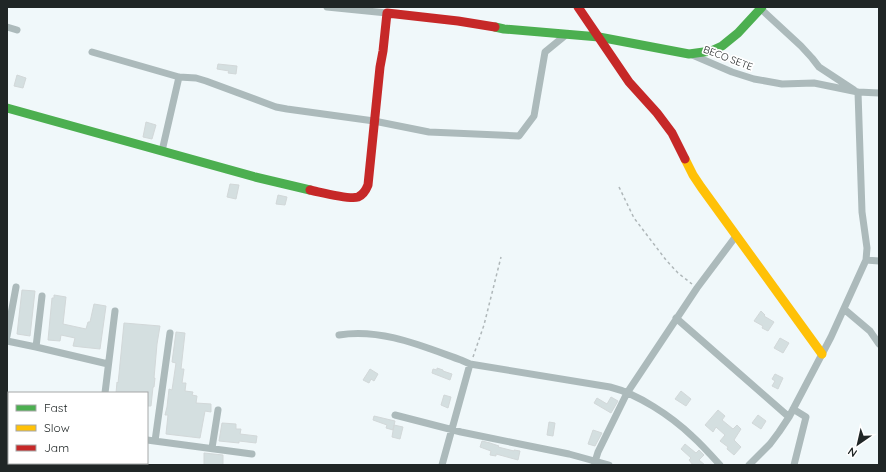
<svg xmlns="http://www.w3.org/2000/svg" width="886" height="472" viewBox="0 0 886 472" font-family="Quicksand,sans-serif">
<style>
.building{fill:#d4dfe0;stroke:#d2d8d9}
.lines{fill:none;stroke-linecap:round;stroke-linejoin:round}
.path{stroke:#afb7b9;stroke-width:1.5;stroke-dasharray:3 3;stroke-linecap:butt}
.street{stroke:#acbabb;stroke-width:7}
.fast{stroke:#4caf50;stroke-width:9}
.slow{stroke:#ffc107;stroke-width:9}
.jam{stroke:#c62828;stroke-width:9}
.labels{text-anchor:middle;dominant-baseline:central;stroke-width:3.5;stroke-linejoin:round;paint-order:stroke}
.street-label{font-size:10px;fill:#202626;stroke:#fff}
</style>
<rect width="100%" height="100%" fill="#f0f8fa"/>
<path class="building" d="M218,64l19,2 -1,8 -8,-1 1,-2 -12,-2z
M17,75l9,3 -3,10 -9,-2z
M146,122l10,3 -4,14 -9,-2z
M230,184l9,1 -3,14 -9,-2z
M278,195l9,2 -2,8 -9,-1z
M22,290l13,1 -5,45 -13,-2z
M54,295l12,2 -3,27 23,5 2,-7h2l4,-18 12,2 -6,43 -19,-2 -8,-1 2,-8 -14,-3 -1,6 -12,-1 4,-42h2z
M761,311l4,4 -1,1 10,6 -6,9 -6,-3 1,-2 -9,-5z
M124,323l36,3 -3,18 -3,34h1l-1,9h-1l-2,19h-4v-13h-31l1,-11 1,1 1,-9z
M176,332l9,1 -4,36h3l-2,14h4l-1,8 8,1 -1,3 5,1 -1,7 15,1v8l-6,-1 -5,27 -34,-4 2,-19h-3l2,-8 2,-18 3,1 4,-27 -4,-1z
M780,338l9,5 -6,10 -9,-5z
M437,368l6,2v1l9,3 -2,6 -18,-7 1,-4 4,1z
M370,369l8,5 -4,7 -3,-2 -2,4 -6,-3z
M775,374l8,4 -5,11 -6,-3 3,-5 -3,-2z
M681,391l10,8 -5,7 -11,-7z
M444,395l7,2 -3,11 -7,-3z
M611,397l7,4 -7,12 -17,-10 3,-5 10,6z
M718,410l7,6 -3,4 11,9 4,-4 4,4 -7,11 7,7 -7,8 -7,-6 1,-2 -8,-6 5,-6 -9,-8 -3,5 -8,-7z
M758,415l8,6 -5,8 -9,-6z
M374,416l21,5 -2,9 -7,-2 1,-3 -14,-5z
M549,422l6,1 -2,13 -6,-1z
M222,423l14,1v5h5l-1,5 17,2 -1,7 -17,-2v2l-20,-2z
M394,425l9,2 -3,12 -8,-2z
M593,430l9,3 -7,13 -7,-2z
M482,441l8,2 9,3 -1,1 16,4v-1l6,1 -2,9 -22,-6v2l-6,-1 1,-4 -11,-4z
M685,444l11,9 3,-3 5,5 -5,5 6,5h-12l-4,-5 2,-2 -10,-9z
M204,453l19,2v10h-19z"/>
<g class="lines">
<path class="path" d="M619,187l15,31 32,42 12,13 14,11
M473,357l11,-32 17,-68"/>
<path class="street" d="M327,7l60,6
M761,9l40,37 11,12 7,9 35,23
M7,27l10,3
M92,52l87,25 17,1 10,3 70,26 11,2 87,12 55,11 90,4 15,-20 11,-64 22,-18
M690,54l42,18 22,7 28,5 32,-1 44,9 21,1
M162,151l17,-74
M866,260l13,1
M844,309l26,22 9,13
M676,318l113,99
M339,335c42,-7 83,11 122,25l9,4 140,23c28,7 61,29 82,49 10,9 19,19 28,29
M7,336l9,-49
M7,341l29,6 72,17
M36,347l6,-51
M105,393l10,-82
M793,409l13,8 -12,48
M395,415l66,17 108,22 40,11
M7,423h2
M147,440l105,14
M155,441l15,-108
M212,448l6,-38
M95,465l1,-2
M442,465l28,-101
M594,465l4,-13 29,-59 70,-105 39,-52
M749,465l21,-21 9,-12 10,-15 42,-80 35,-77 1,-12 -5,-36 -4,-120"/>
<path class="fast" d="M495,27l9,2 95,8 90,17 22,-3 11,-5 16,-13 24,-26
M7,108l248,69 55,13"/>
<path class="slow" d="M685,159l8,16 8,12 121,167"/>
<path class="jam" d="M578,7l51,75 28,31 15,20 13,26
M310,190c10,2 39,10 48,7 5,-2 8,-7 10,-12l12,-118 3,-16 4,-38 71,8 37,6"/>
</g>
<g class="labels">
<g class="street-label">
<text transform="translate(728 58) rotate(21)">BECO SETE</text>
</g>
</g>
<rect width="886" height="472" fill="none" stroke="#202626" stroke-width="16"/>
<rect x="8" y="392" width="140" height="72" fill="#ffffff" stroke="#a6a8a8"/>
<rect x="16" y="405" width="20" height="6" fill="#4caf50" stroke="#a6a8a8"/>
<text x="44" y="412" font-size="12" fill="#202626">Fast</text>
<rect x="16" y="425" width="20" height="6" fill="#ffc107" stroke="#a6a8a8"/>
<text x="44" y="432" font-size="12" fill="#202626">Slow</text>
<rect x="16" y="445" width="20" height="6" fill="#c62828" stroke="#a6a8a8"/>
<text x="44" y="452" font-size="12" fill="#202626">Jam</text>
<g transform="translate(858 444) rotate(214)" stroke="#ffffff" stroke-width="3" paint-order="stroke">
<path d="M0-3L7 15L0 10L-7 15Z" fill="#202626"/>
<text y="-6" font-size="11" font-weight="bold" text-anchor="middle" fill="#202626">N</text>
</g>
</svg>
